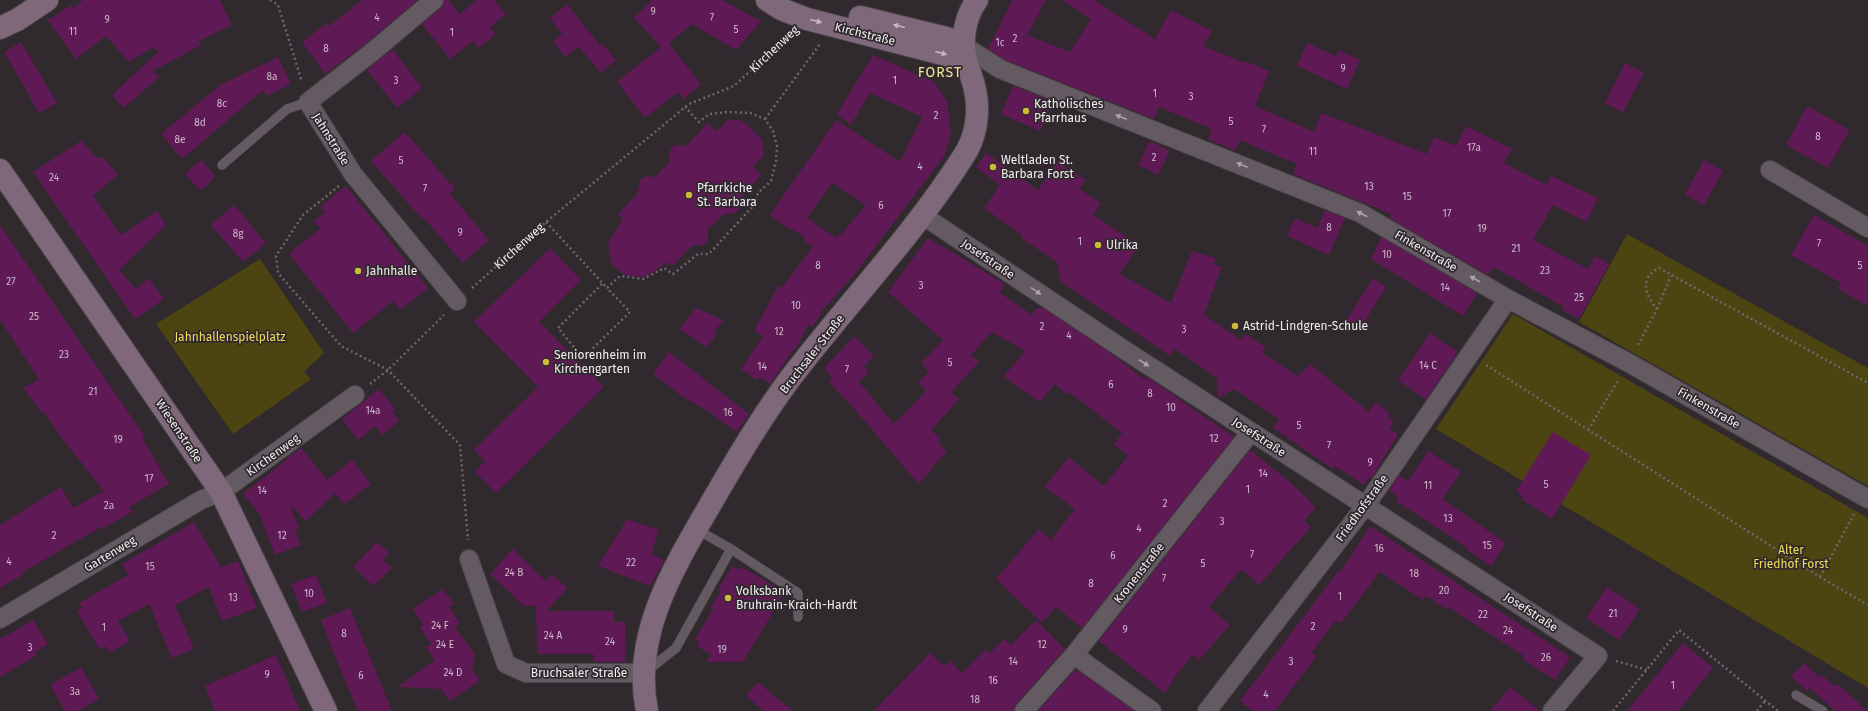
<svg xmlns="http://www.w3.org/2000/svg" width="1868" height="711" viewBox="0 0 1868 711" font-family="'Fira Sans',sans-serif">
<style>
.green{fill:#4d4511}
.building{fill:#5f1a55;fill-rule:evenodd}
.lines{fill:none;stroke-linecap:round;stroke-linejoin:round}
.lane-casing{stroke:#4d464b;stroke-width:10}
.street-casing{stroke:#4d464b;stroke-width:20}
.secondary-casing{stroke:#4d464b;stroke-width:24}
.path{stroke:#6d676b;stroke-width:2.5;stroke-dasharray:2 3;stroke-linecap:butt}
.lane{stroke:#645b62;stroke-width:9}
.street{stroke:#645b62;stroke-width:18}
.secondary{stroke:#7f687a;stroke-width:22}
.oneway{fill:#c5b8c2}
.oneway2{fill:#aca4aa}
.poi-dot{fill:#ccb939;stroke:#30292e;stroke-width:1.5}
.labels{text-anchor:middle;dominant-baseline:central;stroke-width:3.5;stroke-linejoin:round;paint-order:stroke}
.number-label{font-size:10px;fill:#ceb9cb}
.street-label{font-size:12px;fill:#f3eef2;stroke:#30292e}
.poi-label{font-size:12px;fill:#f3eef2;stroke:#30292e;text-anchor:start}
.park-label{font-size:12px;fill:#f3de56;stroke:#30292e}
.quarter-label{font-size:14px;letter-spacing:1px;fill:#efe394;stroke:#30292e}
</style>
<rect width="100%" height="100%" fill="#30292e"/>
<path class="green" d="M1627,234l241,134v118l-289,-164z
M260,259l64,94 -20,19 7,7 -78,55 -77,-110z
M1513,314l355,204v170l-432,-259z"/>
<path class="building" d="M83,0h137l12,25 -33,16 2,4 -48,26 6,6 -35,31 -12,-13 46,-43 -4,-5 -25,15 -23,-26 -30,23 -29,-40h3l21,-14 2,3z
M362,0h56l-54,45 -39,29 -23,-32 25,-19 2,3z
M444,0h4l12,14 17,-14h17l12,14 -16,13 6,7 -17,14 -6,-7 -23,18 -28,-35 19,-16z
M652,0h70l39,21 -25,29 -44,-26 -23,19 32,42 -18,14 -5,-7 -33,26 -28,-36 44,-35 -27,-29z
M1012,0h34l-19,35 43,17 21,-33 -29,-19h32l61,39 16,-29 41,21 -9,15 41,17 1,-2 24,10 -14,35 59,26 7,-19 106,41 7,-17 22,9 10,-20 46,23 -8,14 43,22 4,-9 47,22 -11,24 -34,-17 -20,35 55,29 7,-13 14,8 -30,55 -17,-9 2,-3 -70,-40 -6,8 -99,-57 2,-4 -98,-40 4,-10 -57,-24 -5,11 -27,-12 4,-10 -53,-22 -5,12 -149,-59 -17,-11z
M567,4l33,42 3,-2 13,16 -15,13 -22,-26 -14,10 -12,-15 9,-8 -12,-16z
M21,42l36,61 -18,10 -35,-61z
M1307,43l29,13 3,-6 21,10 -13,29 -50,-23z
M392,49l30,39 -25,20 -30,-38z
M873,55l61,27 13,19 4,30 -6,24 -92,121 -31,35 -9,16 -4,-3 -14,26h-2l-23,34 -11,-7 -2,3 -16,-11 22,-33 -9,-5 24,-45 3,2 32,-41 -9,-7 1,-3 -14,-8 -1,1 -20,-15 66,-95 64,42 22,-45 -52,-24 -19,32 -14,-11zM832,183l34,22 -25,30 -2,-1 -3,4 -29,-20z
M278,57l13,27 -24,12 -4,-6 -81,69 -21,-25 58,-48z
M1625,63l19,10 -21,39 -18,-9z
M1013,86l40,15 -13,30 -39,-17z
M1807,106l43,24 -22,38 -42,-23z
M728,120h10l6,2 17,16 2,7 1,10 -11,12 8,8 -22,24 2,7 -3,5 -5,3h-9l-16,15v13l-7,4 -8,-1 -21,21 -4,-4 -24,15 -20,-2 -13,-12 -3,-19 15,-26 -5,-4 19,-20 4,-16 7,-2 7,1 15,-16 -1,-9 6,-7 11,1 22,-23 9,8z
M405,132l50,57 -5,5 39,46 -26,23 -40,-46 -2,1 -50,-57z
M81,141l17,18 3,-3 17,18 -25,22 28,39 36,-24 9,14 -47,45 17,19 13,-11 15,21 -29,20 -102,-147z
M1150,141l20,10 -12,24 -20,-10z
M986,153l52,37 19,-28 29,18 -7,9 22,14 -8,12 46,30 -19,29 51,29 21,-52 23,7 -1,7 8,1 -18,49 38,25 4,-6 20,14 -4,5 36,23 12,-12 59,48 6,-10 15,11 -2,4 6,4 -5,7 9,6 -27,45 -2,-2 -5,8 -29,-19 -2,3 -60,-41 6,-9 -45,-30 -16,9 -1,-20 -42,-29 -5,7 -109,-74 -4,-20 -36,-24 2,-2 -39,-28 16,-23 -24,-18z
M201,160l15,16 -15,15 -16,-17z
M1704,160l19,11 -19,34 -19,-11z
M346,186l82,102 -28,22 -7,-9 -40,32 -64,-79 31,-26 -6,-7 11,-9 -4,-6z
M234,205l32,38 -23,19 -32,-37z
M1325,210l20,8 -16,37 -42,-19 8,-18 22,10z
M1814,215l54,31v60l-30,-17 3,-6 -50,-28z
M0,225l145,212 -2,2 26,45 -40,23 3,5 -30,17 -1,-2 -78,45 1,2 -24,14v-63l61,-38 12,21 31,-17 -47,-59 -12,-19 -2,1 -20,-26 16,-9 -39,-59z
M1381,237l96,56 -14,23 -92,-57z
M928,238l77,46 -6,8 33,23 5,-7h6l66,44 36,28 2,-3 87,60 -152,191 -26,-21 -14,16 -46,-44 43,-50 12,11 24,-31 -31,-22 25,-30 35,29 24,-30 -14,-12 8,-11 -53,-41 -2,3 -12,-11 -15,18 -24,-16 -12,-10 21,-25 -33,-19 -21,23 8,7 -28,30 8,7 -28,31 9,8 -1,6 8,7 -15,16v3l-14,13 -69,-80 -21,-22 4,-3 -8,-10 30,-32 20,20 -10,10 5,5 -10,11 35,42 32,-33 -8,-8 11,-12 -8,-8 22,-23 -55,-48z
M550,248l31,32 -42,42 65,65 -108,106 -21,-21 10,-11 -11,-11 64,-63 -64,-65z
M1373,278l13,9 -27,44 -14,-8z
M696,308l27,12 -9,12 3,2 -10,13 -28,-18z
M1430,333l28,19 -32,48 -28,-20z
M669,352l80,62 -13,18 -28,-21 -25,-14 -30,-23z
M379,389l17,21 -4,2 7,9 -17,14 -7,-9 -17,14 -16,-21z
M1553,432l38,23 -39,64 -31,-20 2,-3 -7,-5z
M301,448l26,32 25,-20 19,24 -26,20 -10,-11 -29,28 -16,-16 9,23 -4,4 6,13 -26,10 -16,-42 -16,-19z
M1250,450l39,31 27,26 -12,14 7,6 -52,58 -18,-16 -32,38 21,18 -31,35 -6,-5 -16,19 -12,19 -66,-52z
M1428,451l33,21 -19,27 64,44 -15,23 -24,-16 1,-2 -72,-47 2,-4 -9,-7 10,-15 9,6z
M627,519l32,11 -8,24 13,6 -14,26 -52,-20z
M194,522l27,45 17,-6 19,47 -35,13 -13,-34 -34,18 19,44 -22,9 -23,-54 -31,17 12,20 -20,12 -4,-7 -6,4 -23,-38 6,-4 -4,-5 49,-28 -6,-11z
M1370,526l200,131 -15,23 -33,-21 2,-3 -76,-49 -2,2 -20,-13 -3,4 -43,-28 -39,51 -5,-3 -24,32 5,4 -42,55h-22l-13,-10 99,-131 2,1z
M377,542l12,11 -6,7 9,8 -19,18 -20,-19z
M513,549l33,32 6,-7 15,14 -20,23h67v11h11l1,40h-32v-8h-57l-1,-48h-12l-34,-32z
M732,566l7,4 3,-3 43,25 -42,70h-37l5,-8 -15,-8 3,-5 -4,-2 17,-28h4l-6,-3 11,-17 -3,-1z
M316,575l11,28 -25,9 -11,-28z
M1607,587l33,22 -21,31 -33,-22z
M443,589l11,15 -5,3 11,16 -5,4 20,28 -3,15 8,10 -30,21 -9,-12 -43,-2 37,-27 -9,-13 5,-3 -11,-16 4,-3 -11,-16z
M350,608l20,49 22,54h-34l-24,-57 -13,-34z
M33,620l15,24 -13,8 2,3 -37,22v-38z
M1036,620l29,29 -49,55 -2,7h-140l56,-58 14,13 6,-5 12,12 24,-24 4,4 14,-14 7,6z
M1683,643l30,25 -35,43h-51z
M276,655l24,56h-85l-10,-25z
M1804,663l15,14 3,-2 13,12 3,-3 29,27h-32l-25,-23 -3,3 -16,-14z
M81,667l18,32 -21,12h-13l-15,-26z
M1075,670l7,3 52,38h-96z
M758,682l14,12 21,17h-29l-18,-15z
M1510,687l30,24h-50z"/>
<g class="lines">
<defs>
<path id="lane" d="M222,165l65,-56 21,-7
M696,529l35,20 67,44v24
M647,671l29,-23 55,-99
M1796,695l27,16"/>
<path id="street" d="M434,0l-63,53 -63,49 45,72 104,127
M963,45l37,24 360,144 148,86 121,64 239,136
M1770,170l98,58
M922,215l201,134 475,307 -46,55
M469,559l37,105 20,9h118
M0,619l201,-119 20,-8 134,-97
M1074,655l78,56
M1024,711l50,-56 177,-223
M1207,711l159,-206 142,-206"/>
<path id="secondary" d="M767,0l14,9 26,10 159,41
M860,17l86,21 17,7
M0,28l17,-8 30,-20
M0,170l221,322 105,219
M647,711c-15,-73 24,-139 59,-199 26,-45 52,-90 83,-132 57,-75 123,-143 174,-223 13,-19 17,-44 12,-67 -2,-11 -7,-21 -9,-31 -5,-20 -1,-42 11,-59"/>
</defs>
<use href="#lane" class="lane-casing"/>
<use href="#street" class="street-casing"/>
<use href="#secondary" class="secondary-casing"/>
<path class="path" d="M270,0l8,5 24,77
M765,119l55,-75
M339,186l-36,29 -27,41 2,17 63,73 47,24 72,75 8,95
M546,222l61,66 13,-12 23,3 21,-11 9,6 25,-20h11l45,-49 4,-12 13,-12 5,-20 1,-15 -4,-15 -8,-12 -15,-6 -22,-1 -19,2 -10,8 -14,-15
M602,284l-44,44 25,30 47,-46 -23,-24
M472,288l74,-66 143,-118 45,-18 54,-50
M1657,309l14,-33
M1638,345l19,-36c-12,-14 -18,-31 2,-41l209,115
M1486,365l334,212 48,28
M370,384l18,-14 56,-55
M1588,430l31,-51
M1820,577l34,-63
M1616,661l31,9
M1613,711l66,-81 99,81
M1757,711l8,-10"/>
<use href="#lane" class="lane"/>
<use href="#street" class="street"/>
<use href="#secondary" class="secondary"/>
</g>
<defs><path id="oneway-solid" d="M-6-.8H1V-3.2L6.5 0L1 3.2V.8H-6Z"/></defs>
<g class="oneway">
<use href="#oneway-solid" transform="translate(816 21) rotate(15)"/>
<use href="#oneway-solid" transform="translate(899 26) rotate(-166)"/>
<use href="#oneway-solid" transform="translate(941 53) rotate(15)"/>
</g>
<g class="oneway2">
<use href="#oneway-solid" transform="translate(1121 117) rotate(-158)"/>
<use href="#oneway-solid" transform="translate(1242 165) rotate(-158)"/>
<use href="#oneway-solid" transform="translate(1362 214) rotate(-153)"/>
<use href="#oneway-solid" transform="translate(1475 279) rotate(-150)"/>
<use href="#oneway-solid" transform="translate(1036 291) rotate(34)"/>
<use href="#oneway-solid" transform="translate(1144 363) rotate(33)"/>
</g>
<g class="poi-dot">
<circle cx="1026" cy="111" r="4"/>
<circle cx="993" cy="167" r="4"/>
<circle cx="689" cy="195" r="4"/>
<circle cx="1098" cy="245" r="4"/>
<circle cx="358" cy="271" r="4"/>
<circle cx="1235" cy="326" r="4"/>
<circle cx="546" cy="362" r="4"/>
<circle cx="728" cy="598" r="4"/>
</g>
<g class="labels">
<g class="number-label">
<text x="653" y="12">9</text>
<text x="377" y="18">4</text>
<text x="712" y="18">7</text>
<text x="107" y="20">9</text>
<text x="736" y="30">5</text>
<text x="73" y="32">11</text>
<text x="452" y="33">1</text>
<text x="1015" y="39">2</text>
<text x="1000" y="43">1c</text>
<text x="326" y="49">8</text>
<text x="1343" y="69">9</text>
<text x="272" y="77">8a</text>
<text x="396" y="81">3</text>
<text x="895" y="81">1</text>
<text x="1155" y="94">1</text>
<text x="1191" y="97">3</text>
<text x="222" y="104">8c</text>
<text x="936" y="116">2</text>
<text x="1231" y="122">5</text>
<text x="200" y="123">8d</text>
<text x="1264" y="130">7</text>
<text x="1818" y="137">8</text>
<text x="180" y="140">8e</text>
<text x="1474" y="148">17a</text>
<text x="1313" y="152">11</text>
<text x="1154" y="158">2</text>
<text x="401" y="161">5</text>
<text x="920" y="167">4</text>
<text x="54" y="178">24</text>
<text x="1369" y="187">13</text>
<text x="425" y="189">7</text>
<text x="1407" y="197">15</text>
<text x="881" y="206">6</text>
<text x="1447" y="214">17</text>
<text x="1329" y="228">8</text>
<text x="1482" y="229">19</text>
<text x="460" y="233">9</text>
<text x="238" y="234">8g</text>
<text x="1080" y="242">1</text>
<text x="1819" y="244">7</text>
<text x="1516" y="249">21</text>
<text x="1387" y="255">10</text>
<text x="818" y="266">8</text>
<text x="1860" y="266">5</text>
<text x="1545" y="271">23</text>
<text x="11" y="282">27</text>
<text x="921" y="286">3</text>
<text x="1445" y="288">14</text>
<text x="1579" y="298">25</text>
<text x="796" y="306">10</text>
<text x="34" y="317">25</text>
<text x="1042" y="327">2</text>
<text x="1184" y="330">3</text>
<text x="779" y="332">12</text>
<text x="1069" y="336">4</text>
<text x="64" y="355">23</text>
<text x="950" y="363">5</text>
<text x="1428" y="366">14 C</text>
<text x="762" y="367">14</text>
<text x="847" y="370">7</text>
<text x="1111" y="385">6</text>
<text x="93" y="392">21</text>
<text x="1150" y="394">8</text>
<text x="1171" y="408">10</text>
<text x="373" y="411">14a</text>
<text x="728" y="413">16</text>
<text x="1299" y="426">5</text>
<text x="1214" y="439">12</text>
<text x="118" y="440">19</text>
<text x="1329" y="446">7</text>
<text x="1370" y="463">9</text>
<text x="1263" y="474">14</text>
<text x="149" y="479">17</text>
<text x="1546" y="485">5</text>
<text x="1428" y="486">11</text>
<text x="1248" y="490">1</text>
<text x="262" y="491">14</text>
<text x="1165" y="504">2</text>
<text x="109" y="506">2a</text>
<text x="1448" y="519">13</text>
<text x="1222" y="522">3</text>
<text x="1139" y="529">4</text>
<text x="54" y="536">2</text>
<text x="282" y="536">12</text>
<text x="1487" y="546">15</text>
<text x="1379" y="549">16</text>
<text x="1252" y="555">7</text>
<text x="1113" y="556">6</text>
<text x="9" y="562">4</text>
<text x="631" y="563">22</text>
<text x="1203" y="564">5</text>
<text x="150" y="567">15</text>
<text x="514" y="573">24 B</text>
<text x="1414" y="574">18</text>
<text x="1164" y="579">7</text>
<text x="1091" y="584">8</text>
<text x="1444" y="591">20</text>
<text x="309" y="594">10</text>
<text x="1340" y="597">1</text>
<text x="233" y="598">13</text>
<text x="1613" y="614">21</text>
<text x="1483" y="615">22</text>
<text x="440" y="626">24 F</text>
<text x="1313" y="627">2</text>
<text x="104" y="628">1</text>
<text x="1125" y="630">9</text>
<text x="1508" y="631">24</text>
<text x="344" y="634">8</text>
<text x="553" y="636">24 A</text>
<text x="610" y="642">24</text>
<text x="445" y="645">24 E</text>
<text x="1042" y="645">12</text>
<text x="30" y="648">3</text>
<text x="722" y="650">19</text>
<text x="1546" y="658">26</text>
<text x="1013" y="662">14</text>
<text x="1291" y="662">3</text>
<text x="453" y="673">24 D</text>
<text x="267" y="675">9</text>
<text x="361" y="676">6</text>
<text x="993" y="681">16</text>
<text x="1673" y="686">1</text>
<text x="75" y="692">3a</text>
<text x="1266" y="695">4</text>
<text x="975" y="700">18</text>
</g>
<g class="street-label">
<text transform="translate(865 34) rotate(14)">Kirchstraße</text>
<text transform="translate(774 49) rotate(-43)">Kirchenweg</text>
<text transform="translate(331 139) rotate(58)">Jahnstraße</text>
<text transform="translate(519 246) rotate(-42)">Kirchenweg</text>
<text transform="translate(1426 251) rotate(30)">Finkenstraße</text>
<text transform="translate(988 259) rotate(34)">Josefstraße</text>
<text transform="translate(812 354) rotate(-52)">Bruchsaler Straße</text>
<text transform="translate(1709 408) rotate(30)">Finkenstraße</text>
<text transform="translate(179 431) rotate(56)">Wiesenstraße</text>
<text transform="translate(1259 437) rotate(33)">Josefstraße</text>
<text transform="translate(273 455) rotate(-36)">Kirchenweg</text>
<text transform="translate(1362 508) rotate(-54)">Friedhofstraße</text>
<text transform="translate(110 554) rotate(-31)">Gartenweg</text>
<text transform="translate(1139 573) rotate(-52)">Kronenstraße</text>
<text transform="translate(1531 612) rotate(33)">Josefstraße</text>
<text x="579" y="673">Bruchsaler Straße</text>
</g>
<g class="poi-label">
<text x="1034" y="104">Katholisches<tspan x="1034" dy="14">Pfarrhaus</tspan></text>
<text x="1001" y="160">Weltladen St.<tspan x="1001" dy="14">Barbara Forst</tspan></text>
<text x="697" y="188">Pfarrkiche<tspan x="697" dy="14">St. Barbara</tspan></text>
<text x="1106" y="245">Ulrika</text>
<text x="366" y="271">Jahnhalle</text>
<text x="1243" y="326">Astrid-Lindgren-Schule</text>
<text x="554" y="355">Seniorenheim im<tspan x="554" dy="14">Kirchengarten</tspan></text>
<text x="736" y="591">Volksbank<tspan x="736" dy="14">Bruhrain-Kraich-Hardt</tspan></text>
</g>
<g class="park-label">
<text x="230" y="337">Jahnhallenspielplatz</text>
<text x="1791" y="550">Alter<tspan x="1791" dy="14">Friedhof Forst</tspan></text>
</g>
<g class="quarter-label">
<text x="940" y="72">FORST</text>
</g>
</g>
</svg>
